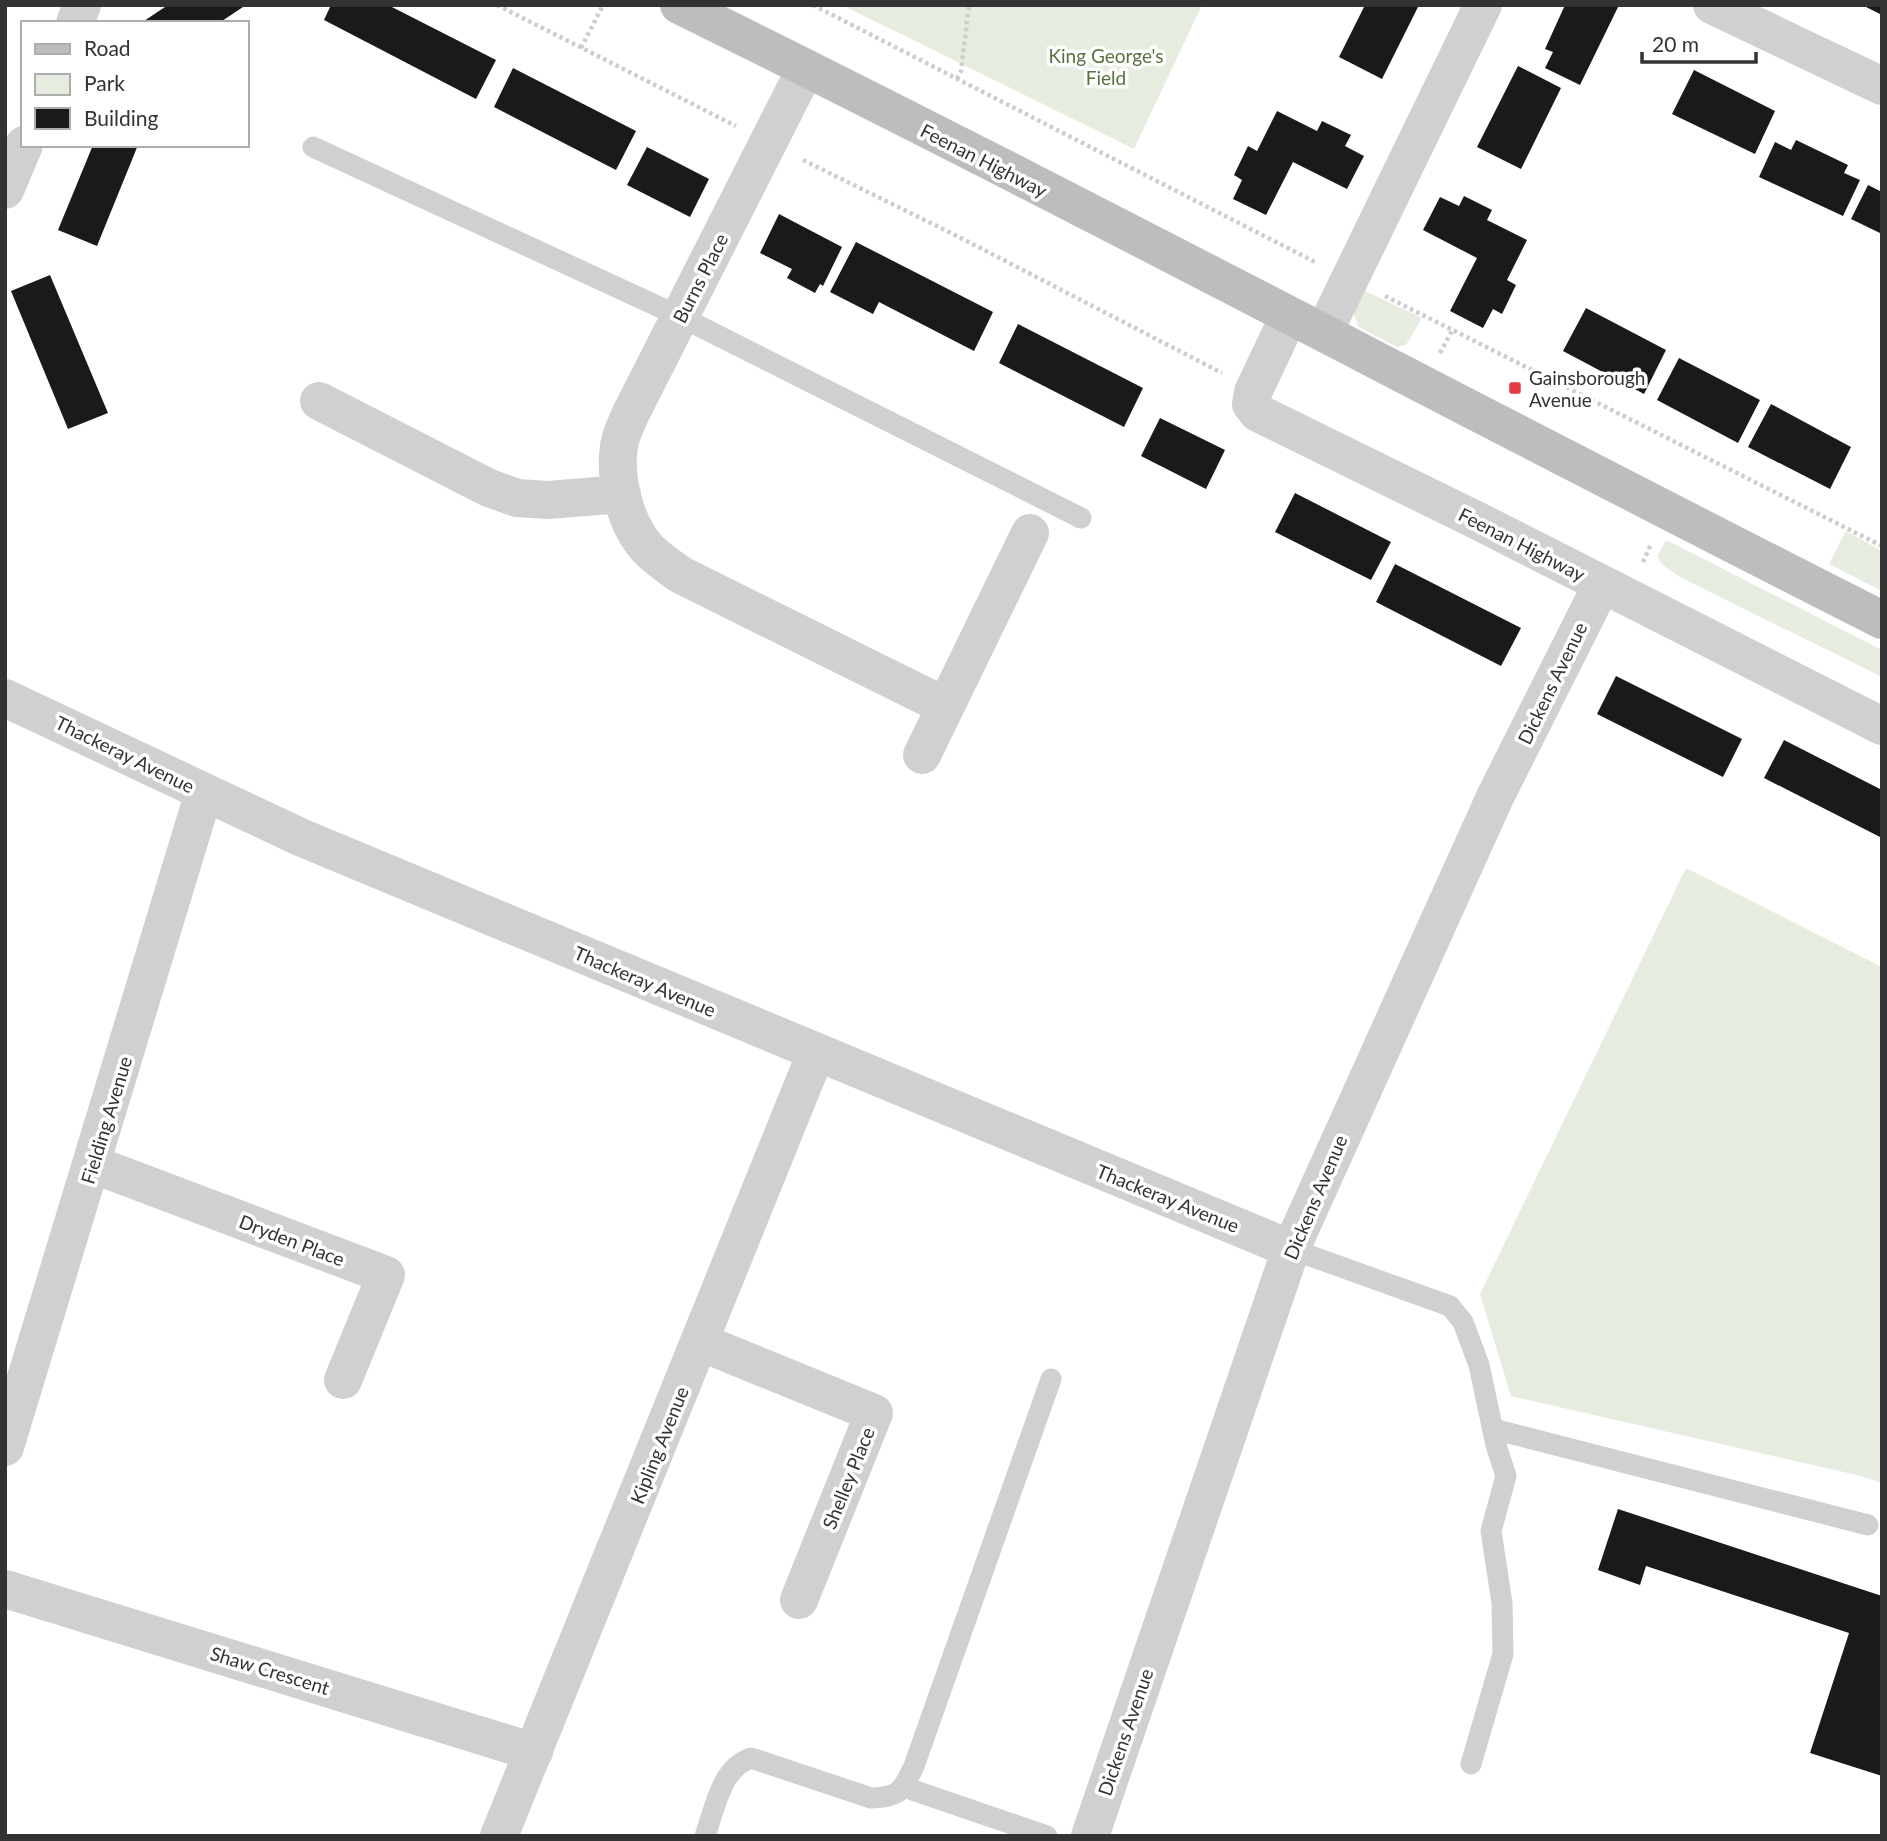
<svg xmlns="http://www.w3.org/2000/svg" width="1887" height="1841" viewBox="0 0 1887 1841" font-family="Lato,sans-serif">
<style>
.green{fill:#e6ecdf}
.building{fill:#1a1a1a}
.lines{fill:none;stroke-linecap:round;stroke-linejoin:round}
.path{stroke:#cdcdcd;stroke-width:4.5;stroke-dasharray:3.5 3.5;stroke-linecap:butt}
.lane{stroke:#d0d0d0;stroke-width:21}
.street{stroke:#d0d0d0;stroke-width:38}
.secondary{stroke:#bdbdbd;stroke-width:38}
.poi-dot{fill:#e63946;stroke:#fff;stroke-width:2.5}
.labels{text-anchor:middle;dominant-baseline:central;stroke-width:7;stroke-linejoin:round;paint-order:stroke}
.park-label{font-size:19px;fill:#56703f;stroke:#fff}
.street-label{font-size:19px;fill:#333;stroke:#fff}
.poi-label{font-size:19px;fill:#333;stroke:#fff;text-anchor:start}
</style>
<rect width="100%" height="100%" fill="#fff"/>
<path class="green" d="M842,5h360l-68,144z
M1363,290l59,28 -16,27 -9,2 -38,-20 -6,-15z
M1846,531l36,20v40l-53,-27z
M1666,540l216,110v27l-202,-100 -16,-11 -7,-9z
M1686,868l196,99v516l-25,-8 -346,-79 -31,-102z"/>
<path class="building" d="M168,5h78l-27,18h-78z
M331,5h57l108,55 -20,39 -152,-79z
M1365,5h54l-37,74 -43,-22z
M1565,5h54l-39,80 -35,-17 8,-16 -8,-3z
M1862,5h20v10z
M1518,66l43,22 -40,81 -44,-22z
M513,68l123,63 -20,39 -122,-63z
M1694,70l81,41 -20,43 -83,-40z
M1277,111l40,20 5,-10 29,14 -6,11 19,10 -17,33 -54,-27 -27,53 -33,-16 9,-19 -8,-5 14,-29 9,5z
M1796,140l52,25 -4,8 16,7 -17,36 -84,-39 16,-35 16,8z
M93,145h45l-41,101 -39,-16z
M647,147l62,32 -19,38 -63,-32z
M1868,185l14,7v42l-31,-15z
M1464,196l28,14 -5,10 40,20 -20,40 9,5 -14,29 -9,-5 -10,19 -33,-17 27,-53 -54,-28 17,-33 19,9z
M779,214l63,33 -19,39 -3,-2 -5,9 -28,-15 5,-9 -32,-16z
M856,242l137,70 -19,39 -95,-49 -6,12 -43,-22z
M50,275l58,138 -40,16 -57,-138z
M1586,308l80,42 -22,44 -81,-43z
M1018,324l125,64 -19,39 -125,-64z
M1679,358l81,42 -22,43 -81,-43z
M1771,404l80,43 -21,42 -82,-42z
M1160,418l65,32 -19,39 -65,-33z
M1295,493l96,49 -20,38 -96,-48z
M1395,564l126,64 -20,38 -125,-64z
M1616,676l126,63 -19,38 -126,-63z
M1784,740l98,50v48l-118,-60z
M1618,1509l264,87v180l-72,-23 39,-120 -203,-67 -6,19 -42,-15z"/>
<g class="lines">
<path class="path" d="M497,5l239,121
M813,5l504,258
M581,48l22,-43
M957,79l4,-8 8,-66
M803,160l156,77 263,136
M1385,296l497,250
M1440,353l13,-24
M1643,562l8,-18"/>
<path class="lane" d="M313,147l368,170 400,201
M1291,1249l159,57 13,16 16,43 17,80 10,31 -15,55 11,72 1,51 -32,110
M1493,1429l375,96
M904,1787l143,49
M705,1836c10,-28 16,-68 46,-78l120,40c29,-1 31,-7 43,-32l137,-387"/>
<path class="street" d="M1712,5l170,81
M75,23l7,-18
M806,68l-176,347c-4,10 -10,21 -11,31 -5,32 6,77 28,102 9,10 23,19 34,27l264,131
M5,190l19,-45
M1289,316l-36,76 -2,12 7,9 218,107 406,206
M1324,332l159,-327
M319,401l170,87 28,10 31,2 74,-6
M5,698l295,139 991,412
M922,755l108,-222
M92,1164l294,111 -43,105
M700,1342l174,71 -75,187
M5,1447l199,-655
M5,1589l529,163
M499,1836l317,-783
M1090,1836l201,-587 204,-452 107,-213"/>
<path class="secondary" d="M679,5c404,199 801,412 1203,615"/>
</g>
<rect class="poi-dot" x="1508" y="381" width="14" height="14" rx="3.5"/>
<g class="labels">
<g class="park-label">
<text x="1106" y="55">King George's<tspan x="1106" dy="22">Field</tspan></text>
</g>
<g class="street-label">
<text transform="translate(984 160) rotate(27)">Feenan Highway</text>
<text transform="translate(700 278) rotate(-63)">Burns Place</text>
<text transform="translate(1522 544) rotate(27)">Feenan Highway</text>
<text transform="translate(1552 683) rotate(-64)">Dickens Avenue</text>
<text transform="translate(125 754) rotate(26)">Thackeray Avenue</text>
<text transform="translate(645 981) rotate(23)">Thackeray Avenue</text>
<text transform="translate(106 1120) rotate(-73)">Fielding Avenue</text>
<text transform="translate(1315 1197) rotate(-67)">Dickens Avenue</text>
<text transform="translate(1168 1198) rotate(22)">Thackeray Avenue</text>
<text transform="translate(292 1240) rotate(21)">Dryden Place</text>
<text transform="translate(659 1445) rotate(-68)">Kipling Avenue</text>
<text transform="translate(848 1478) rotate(-68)">Shelley Place</text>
<text transform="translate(270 1670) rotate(17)">Shaw Crescent</text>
<text transform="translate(1125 1732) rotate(-71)">Dickens Avenue</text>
</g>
<g class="poi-label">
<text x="1529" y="377">Gainsborough<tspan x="1529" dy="22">Avenue</tspan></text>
</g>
</g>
<rect width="1887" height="1841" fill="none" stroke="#333333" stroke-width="14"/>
<rect x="21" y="21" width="228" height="126" fill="#ffffff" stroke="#adadad" stroke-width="2"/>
<rect x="35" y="44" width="35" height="10" fill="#bdbdbd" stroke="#adadad" stroke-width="2"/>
<text x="84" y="56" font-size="21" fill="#333333">Road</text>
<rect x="35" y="74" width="35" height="21" fill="#e6ecdf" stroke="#adadad" stroke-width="2"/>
<text x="84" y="91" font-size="21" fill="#333333">Park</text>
<rect x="35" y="108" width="35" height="21" fill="#1a1a1a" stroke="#adadad" stroke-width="2"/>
<text x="84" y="126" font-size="21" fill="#333333">Building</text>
<path d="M1642 52v10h114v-10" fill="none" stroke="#333333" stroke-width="3.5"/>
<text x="1652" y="52" font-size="21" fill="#333333" stroke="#ffffff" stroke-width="5" paint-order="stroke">20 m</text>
</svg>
